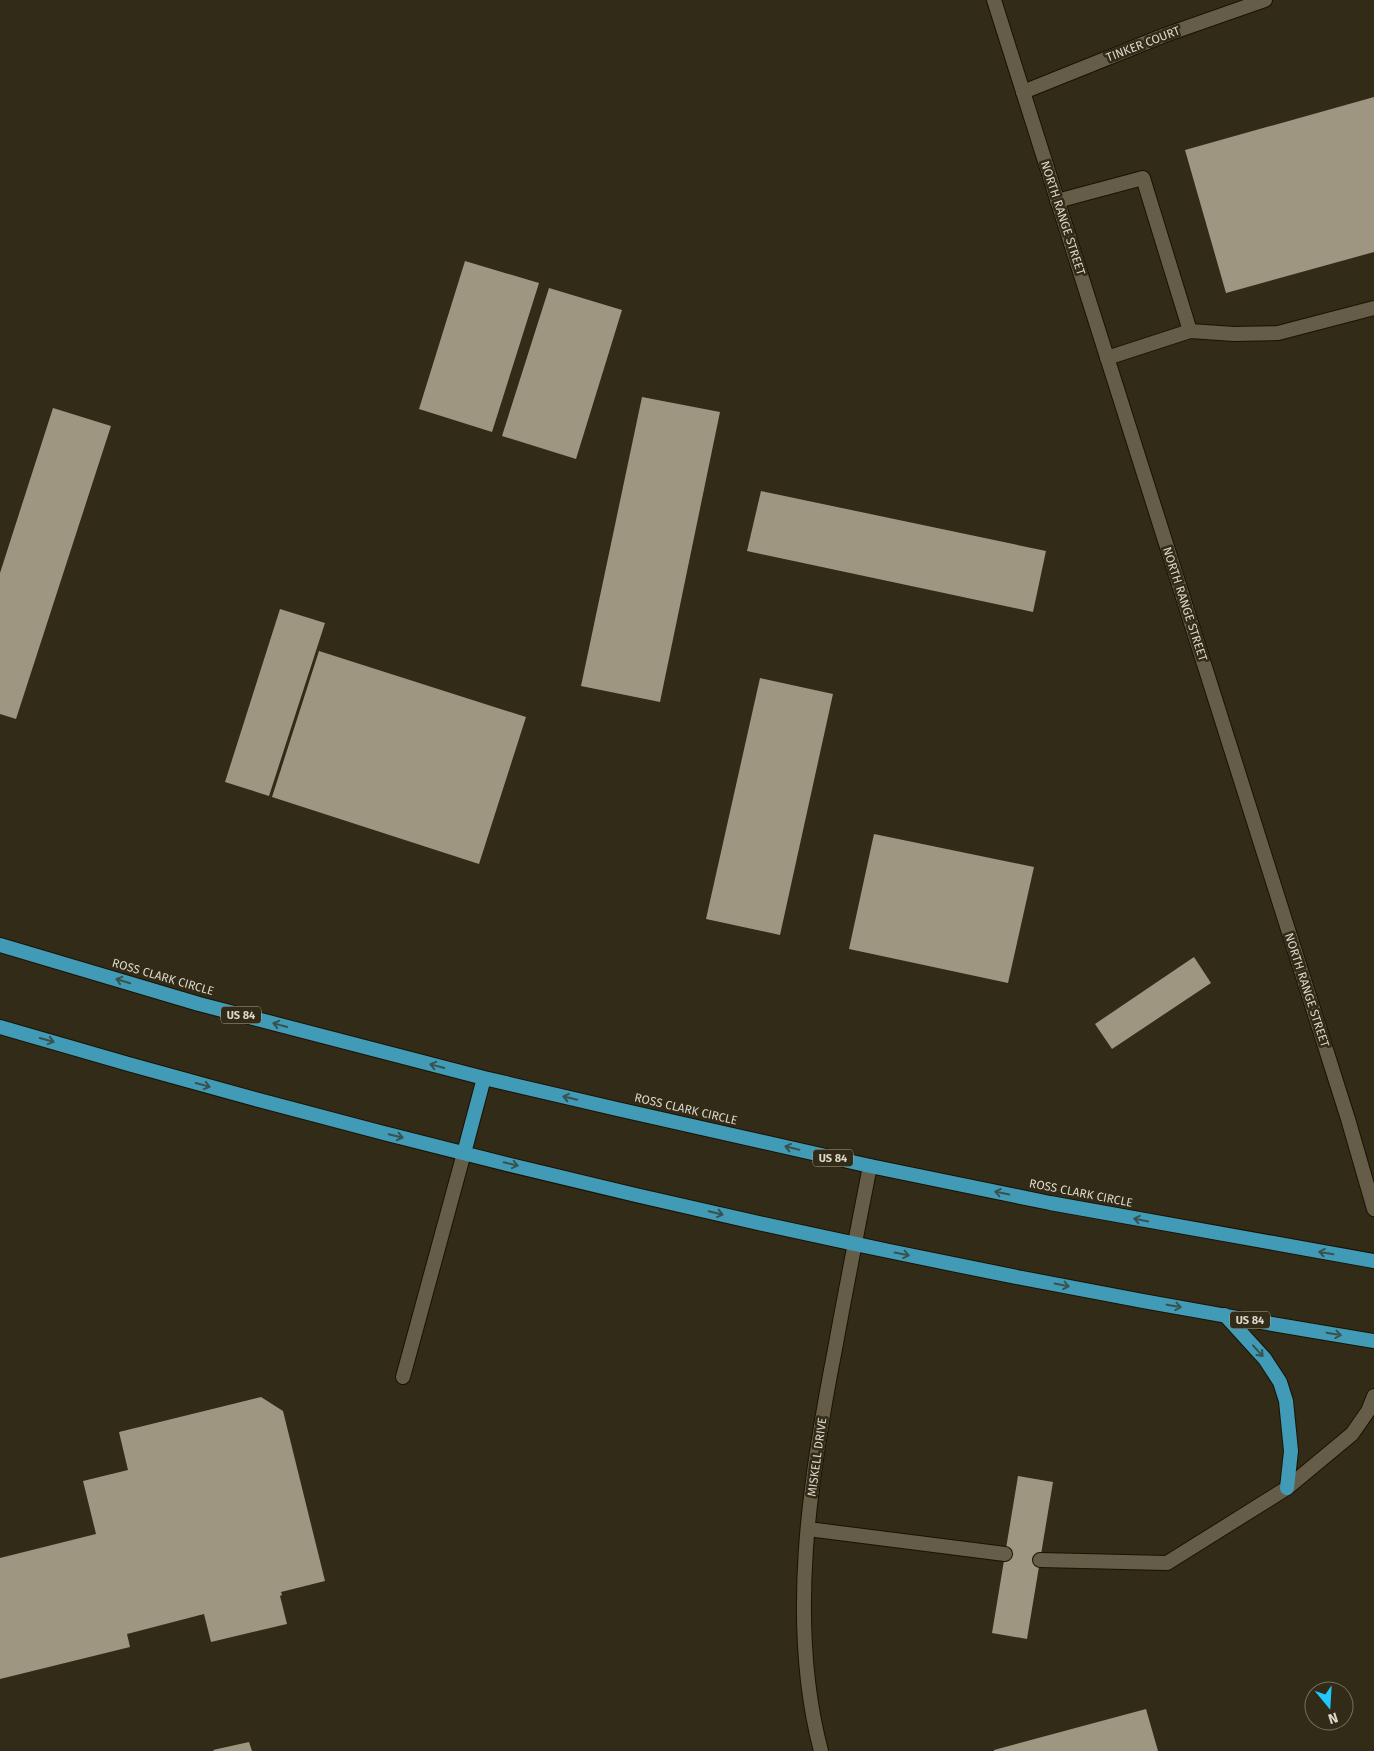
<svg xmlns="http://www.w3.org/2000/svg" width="1374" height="1751" viewBox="0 0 1374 1751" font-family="'Fira Sans',sans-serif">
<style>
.building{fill:#9e9680}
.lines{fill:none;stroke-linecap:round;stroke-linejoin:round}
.service-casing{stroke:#191302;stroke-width:16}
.minor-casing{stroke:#191302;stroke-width:16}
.tertiary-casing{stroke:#191302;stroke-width:16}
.trunk-casing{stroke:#191302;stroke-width:16}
.service{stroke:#655d48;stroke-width:14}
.minor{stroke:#655d48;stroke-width:14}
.tertiary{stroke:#655d48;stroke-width:14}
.trunk{stroke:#419ab6;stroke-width:14}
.oneway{stroke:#37524f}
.labels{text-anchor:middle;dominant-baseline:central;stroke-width:5;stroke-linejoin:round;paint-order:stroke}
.shield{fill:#322b17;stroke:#a9a496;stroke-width:1}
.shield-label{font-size:11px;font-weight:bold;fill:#dcd8cc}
.street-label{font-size:12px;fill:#dcd8cc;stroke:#322b17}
</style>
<rect width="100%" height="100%" fill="#322b17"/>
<path class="building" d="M1374,97v155l-148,41 -41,-143z
M465,261l74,22 -47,149 -73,-23z
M549,288l73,22 -46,149 -74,-23z
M642,397l78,15 -60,290 -79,-16z
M53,408l58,18 -95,293 -16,-5v-141z
M761,491l285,60 -13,61 -286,-61z
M280,609l45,14 -56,173 -44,-14z
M319,651l207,66 -47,147 -207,-67z
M760,678l73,16 -53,241 -74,-16z
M874,834l160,33 -26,116 -159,-34z
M1194,957l17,26 -99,66 -17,-25z
M261,1397l22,14 42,170 -44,11 1,3 -2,1 7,28 -76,18 -7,-28 -77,20 3,13 -130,32v-121l96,-24 -13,-53 45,-11 -9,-38z
M1018,1476l35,6 -26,157 -35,-6z
M1146,1709l12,42h-164v-1z
M249,1742l3,9h-38l-1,-1z"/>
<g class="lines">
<defs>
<path id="service" d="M1023,92l142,-57 100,-35
M1057,201l86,-23 47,153
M1107,358l83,-27 44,3 44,-1 96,-25
M403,1377l61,-224
M808,1529l197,25
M1040,1560l127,3 120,-75 65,-54 16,-23 6,-15"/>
<path id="minor" d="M821,1751c-34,-128 -11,-274 14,-402 11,-61 23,-122 35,-183"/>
<path id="tertiary" d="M994,0l354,1119 26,90"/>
<path id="trunk" d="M0,945l199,59 285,74 133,31 253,57 180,37 324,58
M0,1027c451,133 910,239 1374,314
M464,1153l20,-75
M1225,1315l40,44 15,23 6,19 5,50 -4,37"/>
</defs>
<use href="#service" class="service-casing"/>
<use href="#minor" class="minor-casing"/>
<use href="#tertiary" class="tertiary-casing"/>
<use href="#trunk" class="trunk-casing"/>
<use href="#service" class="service"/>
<use href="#minor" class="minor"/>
<use href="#tertiary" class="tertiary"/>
<use href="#trunk" class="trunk"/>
</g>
<defs><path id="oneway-shaft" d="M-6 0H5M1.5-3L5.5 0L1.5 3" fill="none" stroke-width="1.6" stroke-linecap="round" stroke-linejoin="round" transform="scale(1.25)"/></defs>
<g class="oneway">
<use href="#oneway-shaft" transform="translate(123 981) rotate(-163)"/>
<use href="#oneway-shaft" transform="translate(280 1025) rotate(-165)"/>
<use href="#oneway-shaft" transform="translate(47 1040) rotate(16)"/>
<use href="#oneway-shaft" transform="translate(437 1066) rotate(-165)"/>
<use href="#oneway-shaft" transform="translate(203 1085) rotate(15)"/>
<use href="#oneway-shaft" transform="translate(570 1098) rotate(-167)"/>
<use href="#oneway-shaft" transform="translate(396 1136) rotate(14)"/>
<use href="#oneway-shaft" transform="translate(792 1148) rotate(-167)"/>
<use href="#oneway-shaft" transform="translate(511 1164) rotate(14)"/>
<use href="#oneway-shaft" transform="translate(1002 1193) rotate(-169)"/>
<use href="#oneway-shaft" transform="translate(716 1213) rotate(13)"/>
<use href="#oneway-shaft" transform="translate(1141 1220) rotate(-169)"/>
<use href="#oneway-shaft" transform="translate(1326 1253) rotate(-170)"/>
<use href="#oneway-shaft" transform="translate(902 1254) rotate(11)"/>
<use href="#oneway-shaft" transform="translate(1062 1285) rotate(11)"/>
<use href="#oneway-shaft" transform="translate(1174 1306) rotate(10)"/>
<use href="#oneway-shaft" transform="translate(1334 1334) rotate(10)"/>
<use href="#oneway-shaft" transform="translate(1258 1351) rotate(48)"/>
</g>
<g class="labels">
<g class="shield">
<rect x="221" y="1006.5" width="40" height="17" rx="4"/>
<rect x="813" y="1149.5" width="40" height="17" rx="4"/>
<rect x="1230" y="1311.5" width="40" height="17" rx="4"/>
</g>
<g class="shield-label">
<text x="241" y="1015">US 84</text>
<text x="833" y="1158">US 84</text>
<text x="1250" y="1320">US 84</text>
</g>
<g class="street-label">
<text transform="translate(1143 44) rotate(-21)">TINKER COURT</text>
<text transform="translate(1063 218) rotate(72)">NORTH RANGE STREET</text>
<text transform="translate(1185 604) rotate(72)">NORTH RANGE STREET</text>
<text transform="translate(163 977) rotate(16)">ROSS CLARK CIRCLE</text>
<text transform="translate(1307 990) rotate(72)">NORTH RANGE STREET</text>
<text transform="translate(686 1109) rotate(13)">ROSS CLARK CIRCLE</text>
<text transform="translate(1081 1193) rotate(11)">ROSS CLARK CIRCLE</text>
<text transform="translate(817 1457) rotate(-82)">MISKELL DRIVE</text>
</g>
</g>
<g transform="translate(1329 1706) rotate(162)"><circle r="24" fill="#322b17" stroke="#76705f"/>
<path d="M0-4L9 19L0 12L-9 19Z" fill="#20c9fd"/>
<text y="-8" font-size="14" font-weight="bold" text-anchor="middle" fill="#dcd8cc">N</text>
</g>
</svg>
